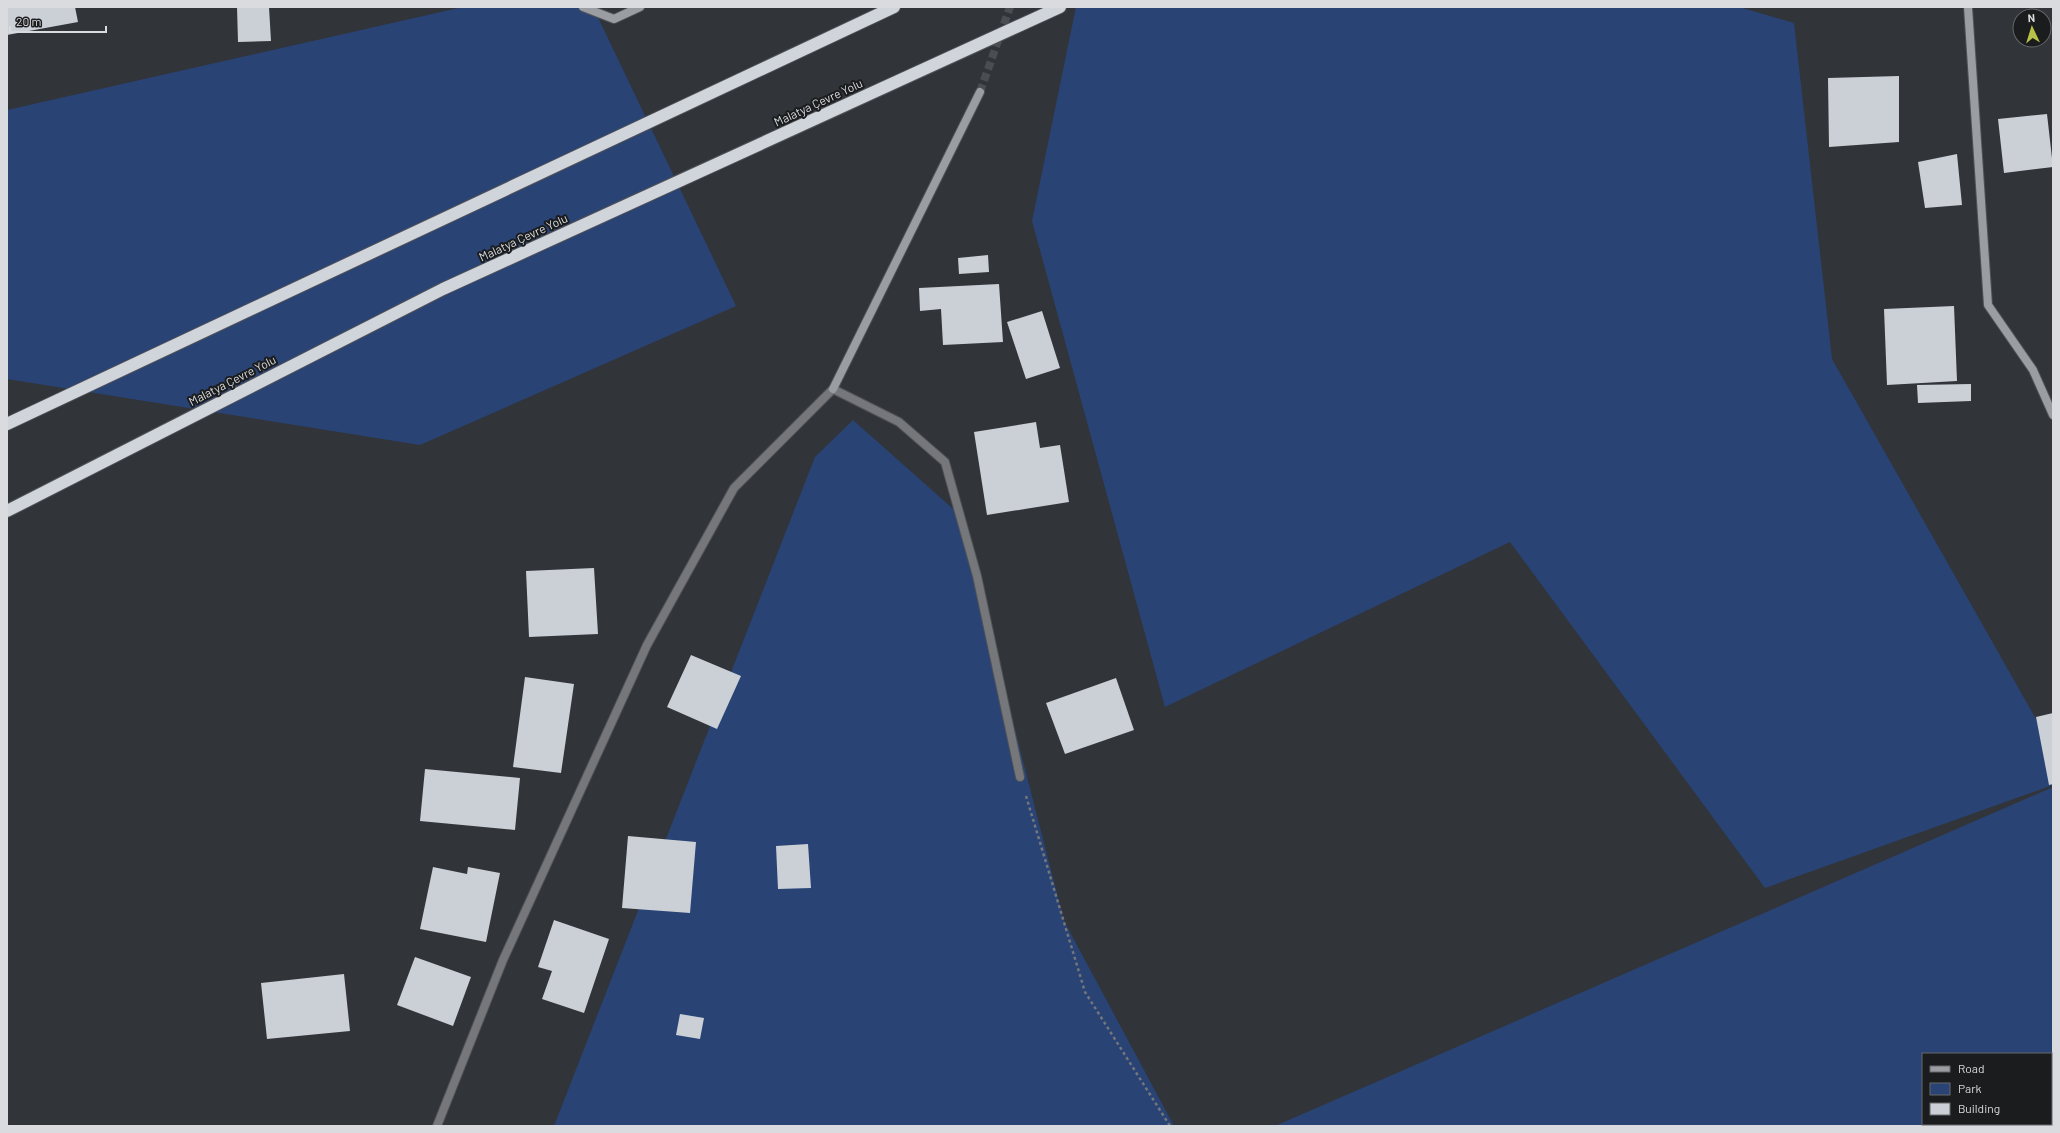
<svg xmlns="http://www.w3.org/2000/svg" width="2060" height="1133" viewBox="0 0 2060 1133" font-family="Barlow,sans-serif">
<style>
.green{fill:#2a4375;fill-rule:evenodd}
.building{fill:#cbcfd6}
.lines{fill:none;stroke-linecap:round;stroke-linejoin:round}
.secondary-tunnel{stroke:#4a4d52;stroke-width:8;stroke-dasharray:8 4;stroke-linecap:butt}
.street-casing{stroke:#4f5257;stroke-width:10}
.secondary-casing{stroke:#4f5257;stroke-width:10}
.highway-casing{stroke:#4f5257;stroke-width:14}
.path{stroke:#73767a;stroke-width:2.5;stroke-dasharray:3 3;stroke-linecap:butt}
.street{stroke:#75777a;stroke-width:8}
.secondary{stroke:#9a9da1;stroke-width:8}
.highway{stroke:#d0d4db;stroke-width:12}
.labels{text-anchor:middle;dominant-baseline:central;stroke-width:4;stroke-linejoin:round;paint-order:stroke}
.street-label{font-size:12px;fill:#d9dbde;stroke:#1a1c1e}
</style>
<rect width="100%" height="100%" fill="#313439"/>
<path class="green" d="M463,7h130l143,299 -316,139 -413,-66v-269z
M1076,7h663l55,16 38,336 221,390v36l-288,103 -255,-346 -345,165 -133,-486z
M853,420l107,95 104,406 110,205h-620l261,-669z
M2053,787v339h-778zM1923,1054h128v70h-128z"/>
<path class="building" d="M7,7h68l3,15 -71,13z
M237,7h32l2,34 -33,1z
M1899,76v66l-70,5 -1,-69z
M2047,114l6,53 -49,6 -6,-54z
M1957,154l5,51 -37,3 -7,-46z
M988,255l1,17 -30,2 -1,-16z
M999,284l4,58 -60,3 -2,-36 -21,2 -1,-23z
M1954,306l3,75 -70,4 -3,-76z
M1042,311l18,57 -34,11 -19,-57z
M1971,384v17l-53,2 -1,-18z
M1036,422l4,26 20,-3 9,57 -82,13 -13,-83z
M594,568l4,66 -69,3 -3,-66z
M691,655l50,21 -24,53 -50,-22z
M525,677l49,7 -13,89 -48,-6z
M1116,678l18,52 -69,24 -19,-51z
M2053,713v71l-4,1 -13,-68z
M425,769l95,9 -5,52 -95,-9z
M628,836l68,6 -6,71 -68,-5z
M808,844l3,44 -33,1 -2,-43z
M433,867l34,7 1,-7 32,6 -14,69 -66,-13z
M554,920l55,19 -25,74 -42,-14 10,-28 -14,-4z
M415,957l56,20 -18,49 -56,-21z
M344,974l6,57 -83,8 -6,-56z
M680,1014l24,4 -4,21 -24,-4z"/>
<g class="lines">
<path class="secondary-tunnel" d="M980,92l30,-85"/>
<defs>
<path id="street" d="M437,1126l66,-166 144,-315 87,-157 99,-99 66,33 46,40 32,114 43,201"/>
<path id="secondary" d="M583,7l31,12 26,-12
M1968,7l20,298 45,65 20,45
M833,389l147,-297"/>
<path id="highway" d="M7,424l887,-417
M7,511l436,-222 617,-282"/>
</defs>
<use href="#street" class="street-casing"/>
<use href="#secondary" class="secondary-casing"/>
<use href="#highway" class="highway-casing"/>
<path class="path" d="M1026,796l59,196 85,134"/>
<use href="#street" class="street"/>
<use href="#secondary" class="secondary"/>
<use href="#highway" class="highway"/>
</g>
<g class="labels">
<g class="street-label">
<text transform="translate(818 102) rotate(-25)">Malatya Çevre Yolu</text>
<text transform="translate(523 237) rotate(-25)">Malatya Çevre Yolu</text>
<text transform="translate(232 380) rotate(-27)">Malatya Çevre Yolu</text>
</g>
</g>
<rect width="2060" height="1133" fill="none" stroke="#d9dbde" stroke-width="16"/>
<rect x="1922" y="1053" width="130" height="72" fill="#1a1c1e" stroke="#66686b"/>
<rect x="1930" y="1066" width="20" height="6" fill="#9a9da1" stroke="#66686b"/>
<text x="1958" y="1073" font-size="12" fill="#d9dbde">Road</text>
<rect x="1930" y="1083" width="20" height="12" fill="#2a4375" stroke="#66686b"/>
<text x="1958" y="1093" font-size="12" fill="#d9dbde">Park</text>
<rect x="1930" y="1103" width="20" height="12" fill="#cbcfd6" stroke="#66686b"/>
<text x="1958" y="1113" font-size="12" fill="#d9dbde">Building</text>
<g transform="translate(2032 28) rotate(356)"><circle r="19" fill="#1a1c1e" stroke="#66686b"/>
<path d="M0-3L7 15L0 10L-7 15Z" fill="#b8c147"/>
<text y="-6" font-size="11" font-weight="bold" text-anchor="middle" fill="#d9dbde">N</text>
</g>
<path d="M10 26v6h96v-6" fill="none" stroke="#d9dbde" stroke-width="2"/>
<text x="16" y="26" font-size="12" fill="#d9dbde" stroke="#1a1c1e" stroke-width="3" paint-order="stroke">20 m</text>
</svg>
